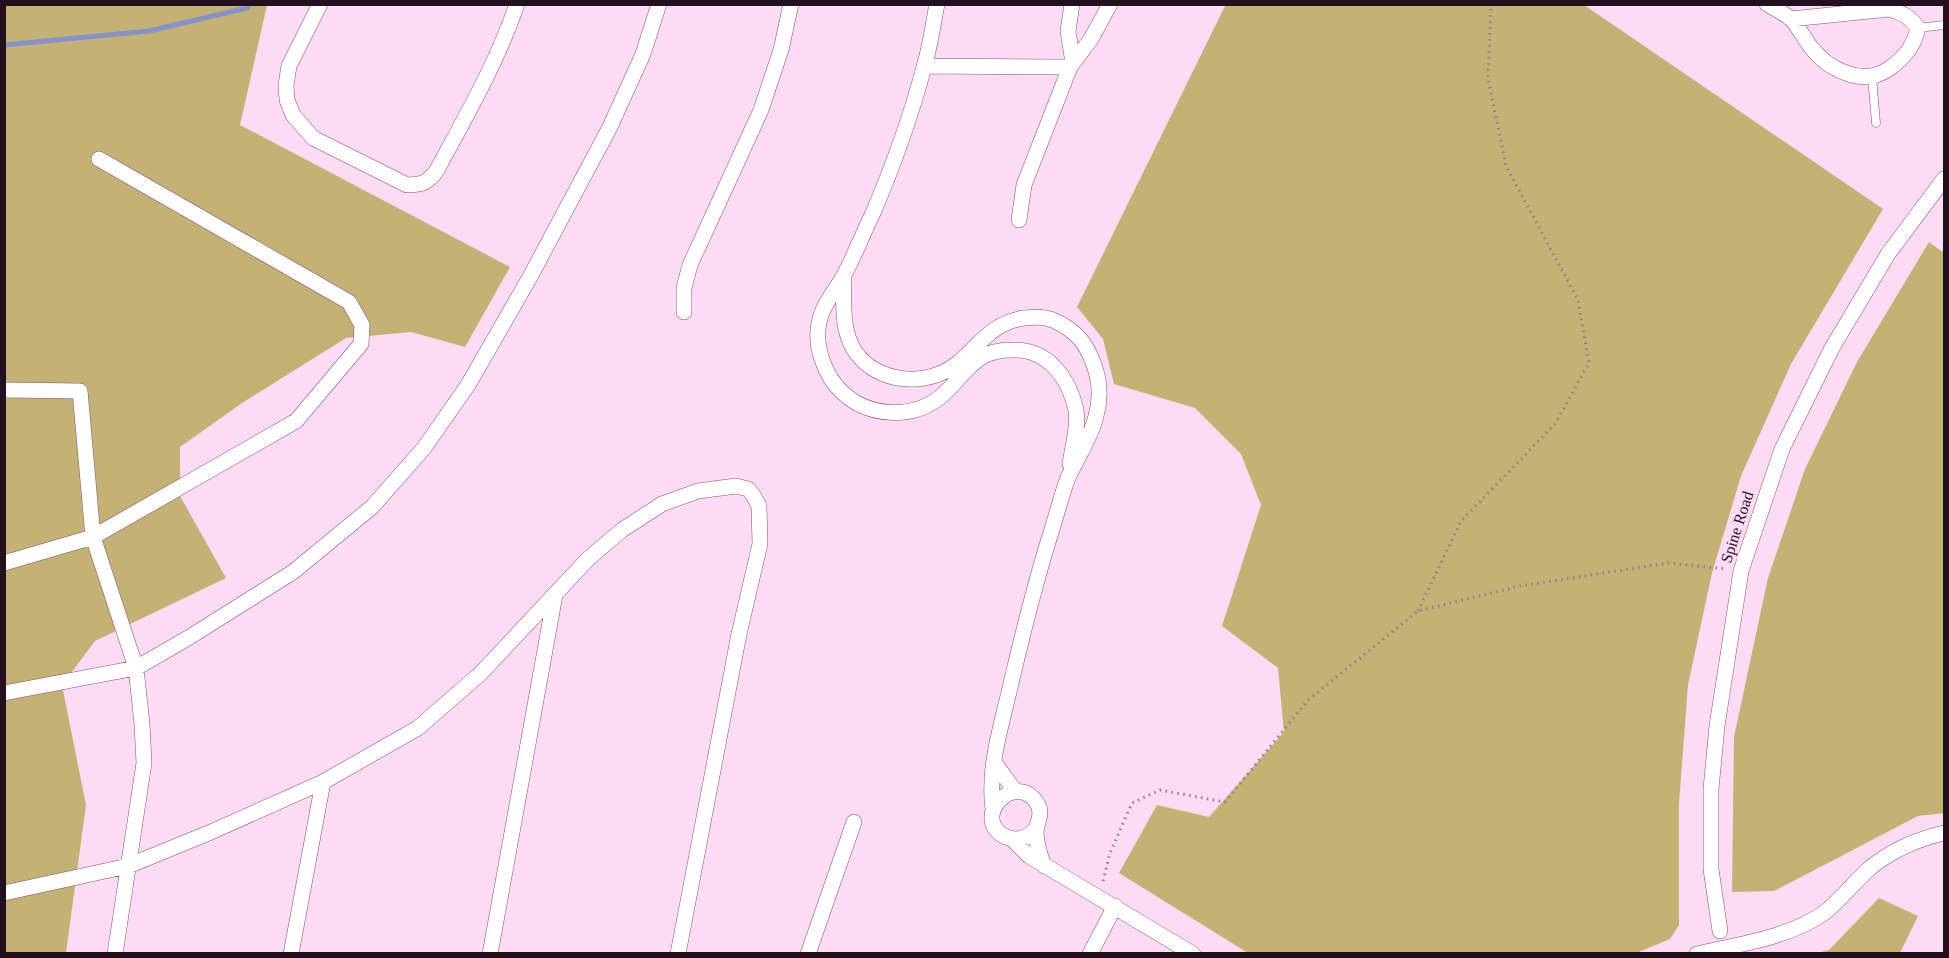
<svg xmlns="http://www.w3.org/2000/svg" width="1949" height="958" viewBox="0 0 1949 958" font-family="Georgia,serif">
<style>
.forest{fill:#c3b273}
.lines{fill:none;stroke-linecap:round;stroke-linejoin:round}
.stream{stroke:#8692ca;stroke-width:5}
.lane-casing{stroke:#815277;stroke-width:9}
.street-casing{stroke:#815277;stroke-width:16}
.path{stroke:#93798d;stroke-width:3;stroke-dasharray:1.5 4.5;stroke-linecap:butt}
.lane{stroke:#fff;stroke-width:8}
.street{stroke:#fff;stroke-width:15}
.labels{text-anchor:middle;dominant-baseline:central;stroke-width:4.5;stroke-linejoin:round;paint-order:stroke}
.street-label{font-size:16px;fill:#23101f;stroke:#fcdbf4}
</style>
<rect width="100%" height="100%" fill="#fcdbf4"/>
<path class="forest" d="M1226,4l358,1 299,204 -92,155 -50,112 -29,97 -24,112 -9,118v122l-9,14 -36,15 -386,-1 -129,-80 38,-68 52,12 75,-85 -6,-64 -56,-42 39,-121 -20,-51 -46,-46 -81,-24 -11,-45 -26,-32z
M5,5h262l-27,120 270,142 -45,80 -54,-15 -65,6 -104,65 -62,44v49l46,82 -131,63 -33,44 24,120 -20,148 -61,1z
M1929,242l15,11v560l-26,3 -144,75 -42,1 2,-155 34,-159 37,-109 52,-107z
M1879,898l39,18 -18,37h-82l11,-3z"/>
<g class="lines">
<path class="stream" d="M4,45l145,-14 98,-23 3,-4"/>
<defs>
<path id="lane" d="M1918,28l26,-3
M1872,77l4,46"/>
<path id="street" d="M320,4l-31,62 -3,19 1,15 6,15 20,23 94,47c15,0 22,-3 30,-15 29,-54 60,-107 80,-166
M937,4c-4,21 -7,43 -13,63 -13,49 -31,99 -51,146 -10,20 -18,42 -29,62 -8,15 -22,30 -25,48 -5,23 6,54 24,70 26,24 69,26 96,5 16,-12 26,-31 43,-41 8,-5 21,-7 31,-7 35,-1 56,28 63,60 3,16 -4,38 -6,54
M1072,4l-4,27 5,32
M1767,4c8,5 17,9 24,15 7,7 12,18 19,27 17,23 53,42 80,22 15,-11 24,-22 28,-40 -8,-11 -15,-15 -29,-19l-98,10
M925,66l145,1
M1019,220l5,-35 46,-118 21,-28 19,-35
M844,275c0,18 -2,40 3,58 10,40 56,55 92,41 34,-13 43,-50 85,-56 11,-1 21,-2 31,3 17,8 27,17 35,34 9,19 12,40 6,61 -5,22 -19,41 -28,62 -6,15 -10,32 -15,48 -16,50 -29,102 -41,153 -9,42 -25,87 -19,130
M684,312v-24l6,-23 71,-155 20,-60 10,-46
M4,390l76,1 13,146 43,131 6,56 2,39 -29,191
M4,563l89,-26 203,-116 65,-77 1,-19 -13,-23 -250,-143
M4,693l132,-25 52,-30 105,-66 79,-65 52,-59 44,-63 62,-108 80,-150 33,-73 16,-50
M994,762l21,29
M1036,830c-9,7 -18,12 -30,7 -37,-17 8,-68 31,-34 7,11 -1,20 -1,31 1,12 4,21 8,32
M1012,839l17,17 164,98
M4,893l124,-27 83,-34 112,-50 95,-54 63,-55 107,-114 34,-29 40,-26 36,-13 38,-5 12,3 5,6 6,11 1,38 -21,90 -61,320
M1720,931l-9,-62v-80l6,-63 24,-155 41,-122 50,-101 56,-94 56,-75
M291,954l32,-172
M490,954l65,-359
M808,954l46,-132
M1090,954l25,-48
M1697,954c42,-10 91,-16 127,-41 17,-13 30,-31 46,-45 22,-18 48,-29 74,-35"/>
</defs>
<use href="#lane" class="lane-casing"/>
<use href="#street" class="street-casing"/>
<path class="path" d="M1418,611l43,-90 94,-97 34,-61 -11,-63 -72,-134 -18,-88 3,-69 3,-5
M1103,881l7,-28 22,-50 28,-13 65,12 83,-102 110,-89 102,-25 148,-23 59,6"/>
<use href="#lane" class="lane"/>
<use href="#street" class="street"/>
</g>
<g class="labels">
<g class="street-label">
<text transform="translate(1737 527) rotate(-72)">Spine Road</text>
</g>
</g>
<rect width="1949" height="958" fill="none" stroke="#23101f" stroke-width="12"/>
</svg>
